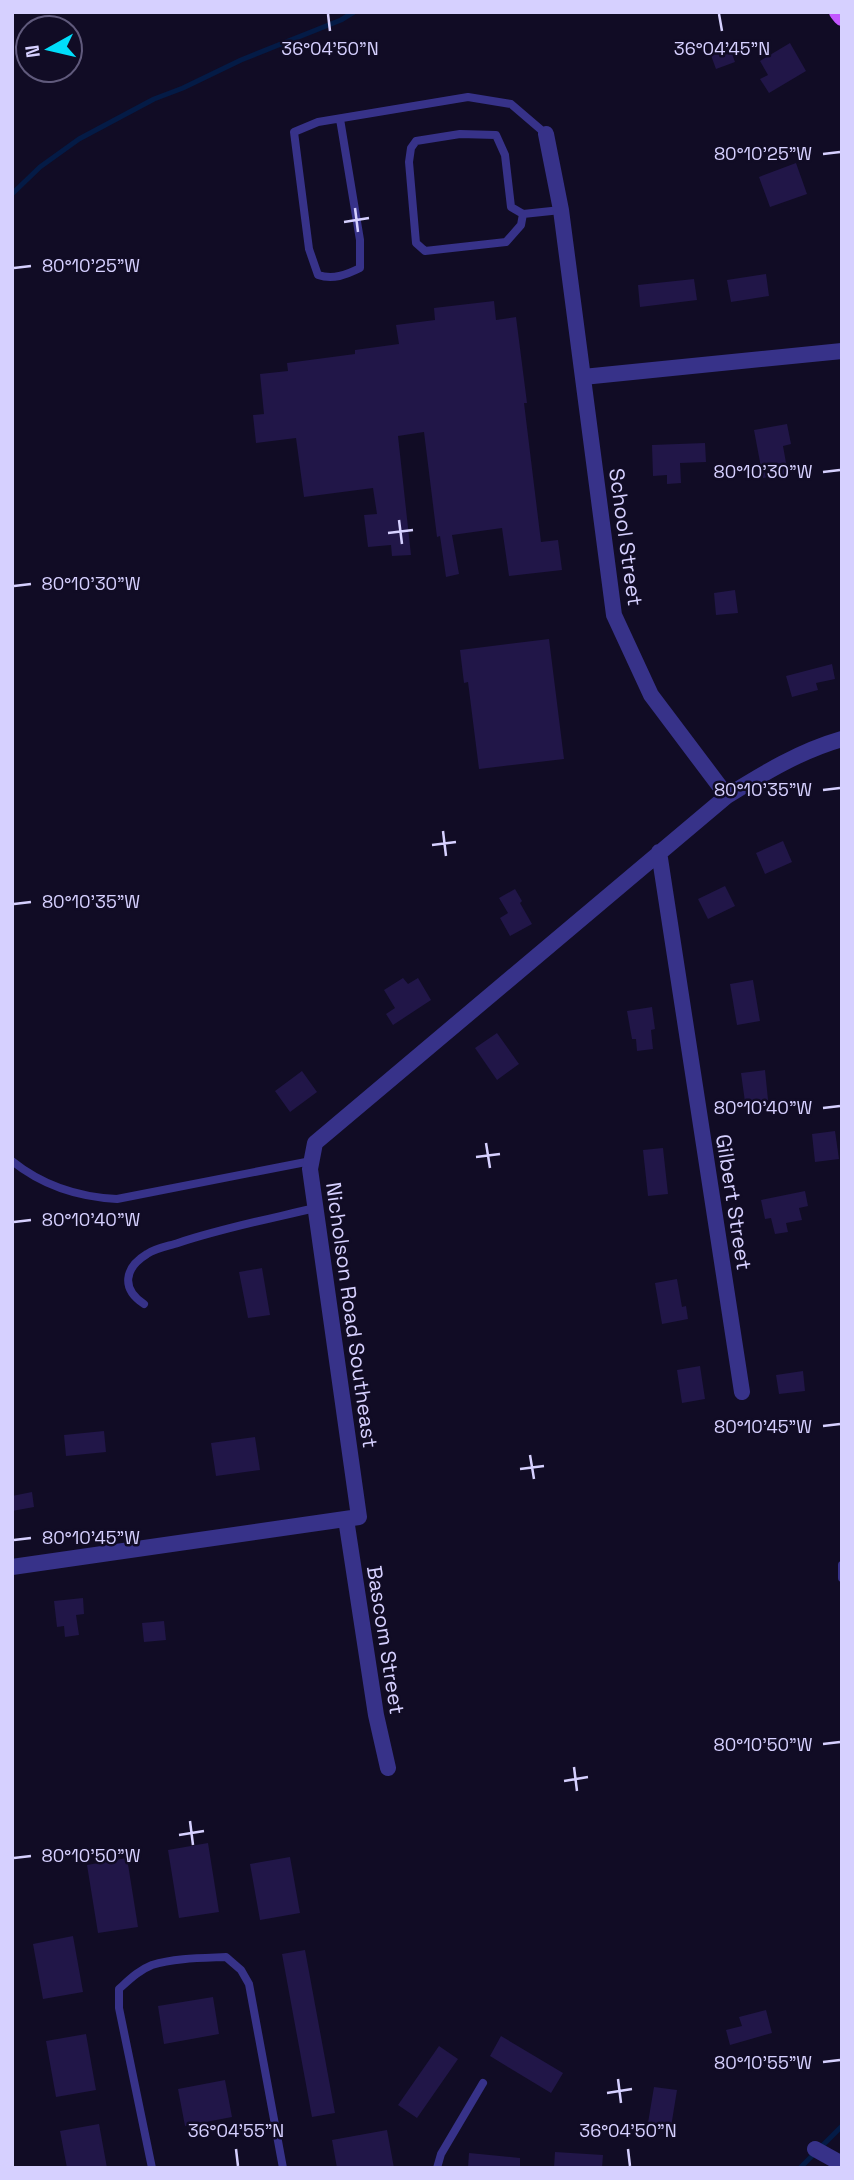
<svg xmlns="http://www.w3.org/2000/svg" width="854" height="2180" viewBox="0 0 854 2180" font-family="'Space Grotesk',sans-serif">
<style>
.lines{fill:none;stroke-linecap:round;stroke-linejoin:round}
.stream{stroke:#041b46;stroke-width:5}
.building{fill:#211648}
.service{stroke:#373289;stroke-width:8}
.minor{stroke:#373289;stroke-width:16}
.primary{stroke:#c357ff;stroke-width:18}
.ticks{fill:none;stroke:#d6d0ff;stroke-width:2.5}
.labels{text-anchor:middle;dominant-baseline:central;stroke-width:5;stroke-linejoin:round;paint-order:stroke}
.street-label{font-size:21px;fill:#d6d0ff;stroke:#110c25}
.ticks-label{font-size:18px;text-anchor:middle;fill:#d6d0ff;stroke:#110c25;stroke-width:5;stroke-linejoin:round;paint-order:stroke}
</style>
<rect width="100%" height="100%" fill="#110c25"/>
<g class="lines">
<path class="stream" d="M12,194l28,-27 39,-28 75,-40 29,-11 58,-28 100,-40 13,-8
M800,2168l42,-42"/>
</g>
<path class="building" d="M728,43l7,19 -19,7 -7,-19z
M790,43l16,28 -37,22 -9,-14 8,-4 -8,-14z
M796,163l11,31 -37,13 -11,-30z
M766,274l3,22 -38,6 -4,-22z
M694,279l3,21 -57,7 -2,-22z
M494,301l2,19 20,-3 11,86h-3l17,139 17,-2 4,30 -53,6 -7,-48 -50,7 7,39 -13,3 -6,-41 -3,1 -13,-105 -26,4 13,119 -19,1 -1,-11 -23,2 -4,-32 13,-1 -4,-26 -69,9 -8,-59 -40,5 -3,-28 11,-1 -4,-40 28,-3 -1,-8 68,-9v-4l44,-6 -3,-19 39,-5 -1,-12z
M787,424l4,20 -8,2 5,28 -25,4 -9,-48z
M705,443l1,19 -26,1 1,20 -14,1v-9l-14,1 -1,-31z
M735,590l3,23 -22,2 -2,-22z
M549,639l15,120 -85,10 -11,-87 -4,1 -4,-33z
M832,664l3,15 -19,4 2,7 -26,7 -6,-21z
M783,841l9,21 -27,12 -9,-21z
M725,886l10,20 -27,13 -10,-20z
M515,889l7,12 -2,2 12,21 -22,12 -10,-18 8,-5 -9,-15z
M403,978l5,6 10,-6 13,22 -38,25 -7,-11 9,-6 -11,-18z
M753,980l7,41 -23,4 -7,-41z
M652,1007l3,22 -4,1 2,19 -16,2 -1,-12h-4l-5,-28z
M497,1033l22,31 -22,16 -22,-32z
M765,1070l3,30 -23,2 -4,-29z
M302,1071l15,21 -27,20 -15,-21z
M835,1131l4,28 -24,3 -3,-28z
M663,1148l5,46 -20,2 -5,-46z
M805,1191l3,15 -9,2 3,12 -16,3 2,9 -13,2 -4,-16 -6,1 -4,-19z
M262,1268l8,47 -22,3 -9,-46z
M677,1279l5,28 4,-1 2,13 -26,5 -7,-41z
M700,1366l5,33 -23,4 -5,-33z
M803,1371l2,20 -26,3 -3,-19z
M104,1431l2,21 -40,4 -2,-21z
M255,1437l5,33 -44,6 -5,-33z
M32,1492l2,15 -22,4v-15z
M83,1598l1,16 -8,1 3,20 -14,2 -1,-11 -7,1 -3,-26z
M164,1621l2,19 -22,2 -2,-19z
M208,1843l11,69 -40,6 -11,-68z
M290,1857l10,56 -40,7 -10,-56z
M127,1858l11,69 -40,6 -11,-68z
M73,1936l10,56 -40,7 -10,-55z
M305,1950l30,163 -23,4 -30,-163z
M213,1997l6,37 -55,10 -6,-38z
M766,2010l6,23 -42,12 -4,-15 16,-4 -3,-9z
M86,2034l10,56 -40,7 -10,-56z
M501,2036l62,37 -12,20 -61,-37z
M439,2046l19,13 -41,59 -19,-13z
M225,2080l7,37 -47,9 -7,-37z
M654,2087l23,3 -6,37 -23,-4z
M99,2124l8,44h-40l-7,-37z
M387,2130l7,38h-57l-5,-28z
M555,2152l48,3 -1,13h-48z
M469,2153l51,5v10h-52z"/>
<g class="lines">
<path class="service" d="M340,119l20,121v28c-14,7 -27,12 -42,7l-9,-26 -15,-117 24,-10 150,-25 43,7 35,30
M523,214l-2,11 -15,17 -81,9 -9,-8 -7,-81 2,-14 5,-7 44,-7 36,1 9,20 6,52 12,7 38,-4
M12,1161c31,25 66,36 105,38l194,-38
M144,1304c-23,-15 -20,-36 3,-50 9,-6 22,-8 31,-11 45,-15 91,-24 137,-35
M842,1565v13
M152,2168l-33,-160v-19c10,-9 20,-19 33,-24 22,-7 50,-7 74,-8l15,13 8,14 34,184
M437,2168l4,-14 42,-71"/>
<path class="minor" d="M546,134l15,76 53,405 37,80 76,101
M583,377l259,-26
M659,852l83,540
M346,1519l30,196 12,53
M12,1567l347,-50 -49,-348 5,-26 412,-347c37,-23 73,-45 115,-57
M815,2149l27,15"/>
<path class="primary" d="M838,12l4,5"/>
</g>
<path class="ticks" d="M328,14l2,17M719,14l3,17M823,154l17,-2M355,208l3,24M344,222l25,-4M14,268l17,-2M823,472l17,-2M399,520l3,24M388,533l25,-3M14,586l17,-2M823,790l17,-2M443,831l3,25M432,845l24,-3M14,904l17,-2M823,1108l17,-2M486,1143l4,25M476,1157l24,-3M14,1222l17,-2M823,1426l17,-2M530,1455l4,24M520,1469l24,-3M14,1540l17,-2M823,1744l17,-2M574,1767l3,24M564,1781l24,-4M190,1821l3,24M179,1835l25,-4M14,1858l17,-2M823,2062l17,-2M618,2079l3,24M607,2093l25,-4M236,2149l2,17M628,2149l2,17"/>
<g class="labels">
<g class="street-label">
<text transform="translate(626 537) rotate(82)">School Street</text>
<text transform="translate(734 1202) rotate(81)">Gilbert Street</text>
<text transform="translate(352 1315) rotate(82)">Nicholson Road Southeast</text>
<text transform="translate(386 1640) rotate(81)">Bascom Street</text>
</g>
</g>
<g class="ticks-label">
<text x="330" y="55">36°04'50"N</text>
<text x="722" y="55">36°04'45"N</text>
<text x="763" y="160">80°10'25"W</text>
<text x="91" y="272">80°10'25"W</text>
<text x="763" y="478">80°10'30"W</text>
<text x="91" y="590">80°10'30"W</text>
<text x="763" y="796">80°10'35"W</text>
<text x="91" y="908">80°10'35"W</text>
<text x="763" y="1114">80°10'40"W</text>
<text x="91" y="1226">80°10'40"W</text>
<text x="763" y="1433">80°10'45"W</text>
<text x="91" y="1544">80°10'45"W</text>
<text x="763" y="1751">80°10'50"W</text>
<text x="91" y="1862">80°10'50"W</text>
<text x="763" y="2069">80°10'55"W</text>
<text x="236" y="2137">36°04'55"N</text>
<text x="628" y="2137">36°04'50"N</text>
</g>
<rect width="854" height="2180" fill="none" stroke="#d6d0ff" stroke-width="28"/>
<g transform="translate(49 49) rotate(262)"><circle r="33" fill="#110c25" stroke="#605a7c" stroke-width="2"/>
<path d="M0-5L12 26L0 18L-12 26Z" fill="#00defb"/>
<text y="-10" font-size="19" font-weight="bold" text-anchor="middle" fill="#d6d0ff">N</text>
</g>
</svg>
